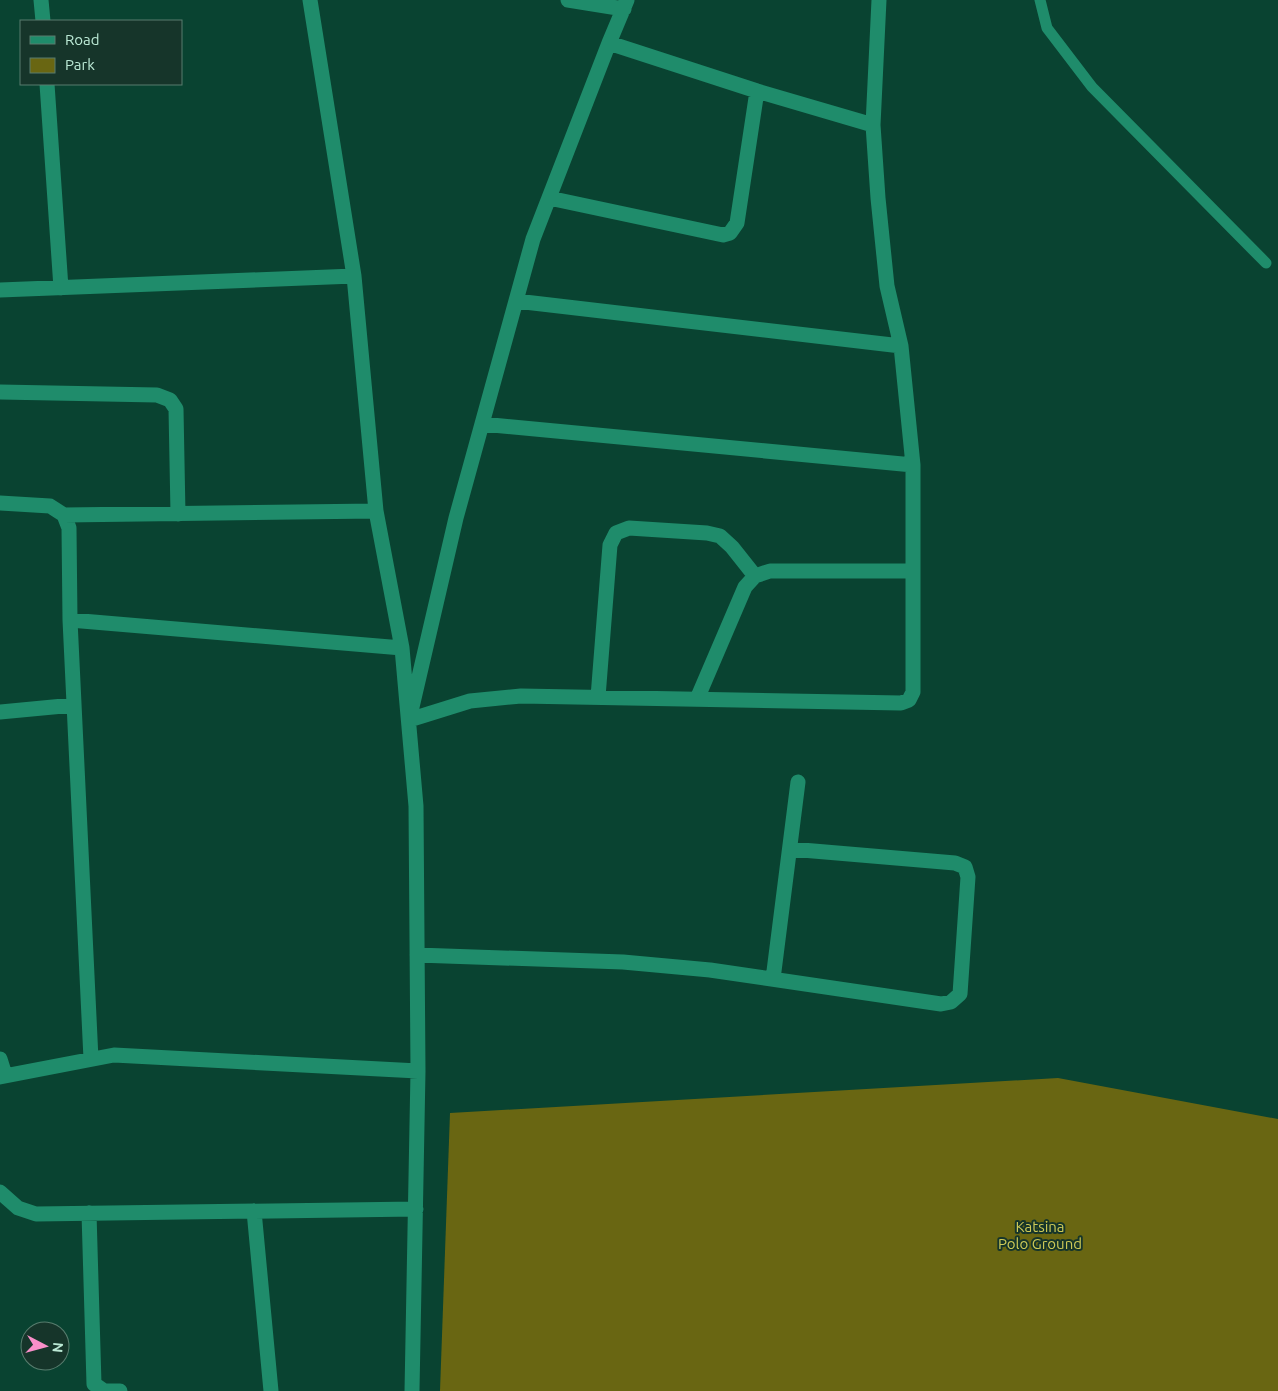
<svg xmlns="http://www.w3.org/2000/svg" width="1278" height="1391" viewBox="0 0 1278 1391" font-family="Ubuntu,sans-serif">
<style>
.green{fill:#696612}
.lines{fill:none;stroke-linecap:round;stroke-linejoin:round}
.service{stroke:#1f8c6b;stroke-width:11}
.minor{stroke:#1f8c6b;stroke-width:15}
.labels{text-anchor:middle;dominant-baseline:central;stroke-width:4;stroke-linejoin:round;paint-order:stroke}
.park-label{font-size:15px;fill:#ceca57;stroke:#16352a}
</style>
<rect width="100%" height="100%" fill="#094331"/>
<path class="green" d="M1058,1078l220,41v272h-838l10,-278z"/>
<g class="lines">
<path class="service" d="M1040,0l7,28 45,59 174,176"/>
<path class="minor" d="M41,0l2,21
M310,0l44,276 22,235 26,137 14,158 2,265 -6,320
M568,0l56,9
M609,43l148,48 116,34
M47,84l14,204
M549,198l174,37 7,-2 7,-10 20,-132
M0,290l354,-14
M516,301l385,45
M0,392l157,3 13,5 6,9 2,105
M482,424l431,41
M0,503l50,3 14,9 312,-4
M64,515l5,13 1,92 21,439
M70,620l332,28
M598,697l12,-152 6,-12 13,-5 78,5 13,3 12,11 23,29
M697,699l48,-112 10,-11 15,-5h143
M412,707l44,-189 77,-279 76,-196 18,-43
M0,712l74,-7
M409,720l61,-19 51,-5 380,7 8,-3 4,-8v-227l-12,-119 -14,-60 -9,-88 -5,-73 6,-125
M417,955l206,7 87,8 231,34 10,-2 9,-8 8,-117 -3,-10 -10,-4 -165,-14
M773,979l25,-197
M0,1059l5,16
M0,1077l114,-22 304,16
M0,1192l18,16 18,6 380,-5
M254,1211l17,180
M89,1213l5,171 10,7h16"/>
</g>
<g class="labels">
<g class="park-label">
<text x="1040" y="1226">Katsina<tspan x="1040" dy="17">Polo Ground</tspan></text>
</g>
</g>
<rect x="20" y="20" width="162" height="65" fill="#16352a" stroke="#587d6e"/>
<rect x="30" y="36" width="25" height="8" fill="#1f8c6b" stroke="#587d6e"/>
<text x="65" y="45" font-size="15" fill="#bbe9d5">Road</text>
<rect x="30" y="58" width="25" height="15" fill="#696612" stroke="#587d6e"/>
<text x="65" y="70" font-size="15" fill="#bbe9d5">Park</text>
<g transform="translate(45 1346) rotate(96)"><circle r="24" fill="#16352a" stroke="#587d6e"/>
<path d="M0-4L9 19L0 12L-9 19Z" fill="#f98fc9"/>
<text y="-8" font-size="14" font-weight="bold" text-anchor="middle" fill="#bbe9d5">N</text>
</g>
</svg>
